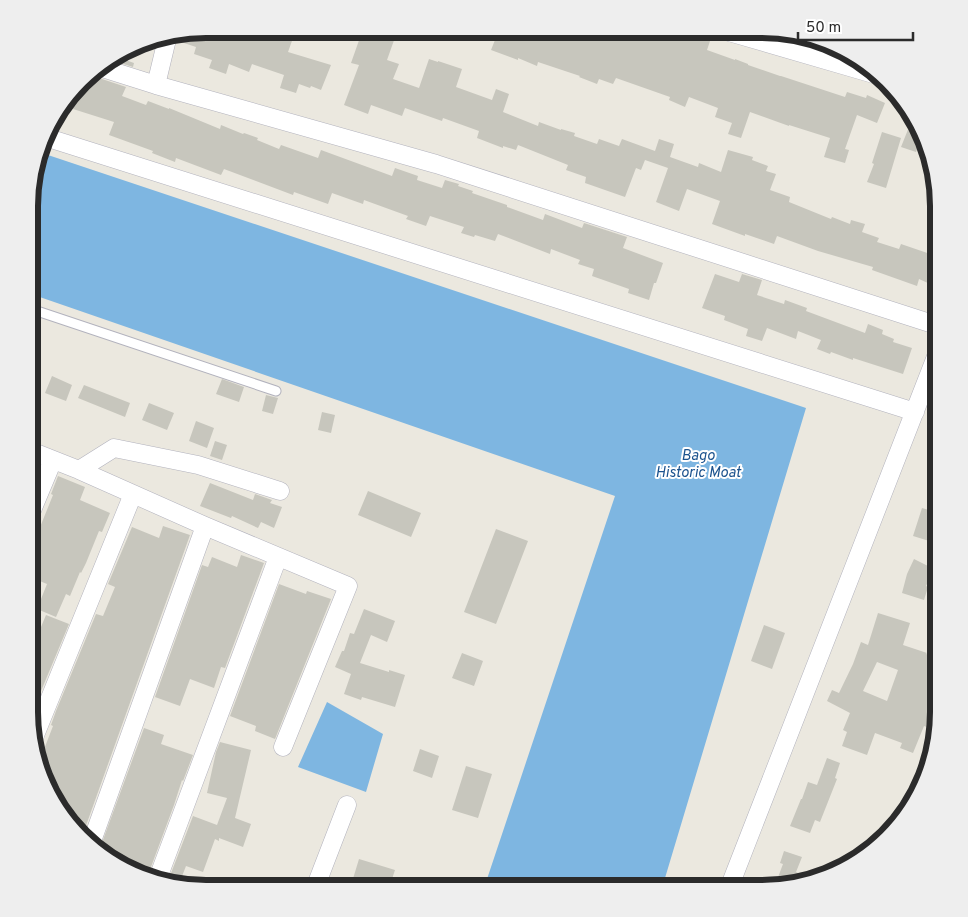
<svg xmlns="http://www.w3.org/2000/svg" width="968" height="917" viewBox="0 0 968 917" font-family="Overpass,sans-serif">
<style>
.water{fill:#7eb6e1}
.building{fill:#c7c6bd;fill-rule:evenodd}
.lines{fill:none;stroke-linecap:round;stroke-linejoin:round}
.service-casing{stroke:#b2b2bd;stroke-width:11}
.minor-casing{stroke:#b2b2bd;stroke-width:19}
.service{stroke:#fff;stroke-width:9}
.minor{stroke:#fff;stroke-width:18}
.labels{text-anchor:middle;dominant-baseline:central;stroke-width:4;stroke-linejoin:round;paint-order:stroke}
.water-label{font-size:15px;font-style:italic;fill:#1c538e;stroke:#fff}
.rim{fill:none;stroke:#2b2b2b;stroke-width:6}
</style>
<rect width="100%" height="100%" fill="#ebe8df"/>
<path class="water" d="M39,152l767,256 -144,480h-178l131,-392 -584,-202 1,-122z
M327,702l56,32 -17,58 -68,-25z"/>
<path class="building" d="M206,29h59l28,9 -5,14 43,13 -10,25 -10,-4 -1,2 -11,-4 -3,9 -16,-5 4,-13 -32,-11 -3,8 -20,-8 -3,10 -17,-6 3,-8 -18,-6 2,-7 -18,-6v-8z
M363,29h35l-11,31 12,4 -6,15 26,9 10,-29 9,3v-1l24,8 -6,18 36,13 4,-11 13,5 -6,18 35,14 1,-4 22,8v-1l14,4 -1,3 23,8 2,-5 20,7 3,-7 33,12 4,-12 15,5 -4,13 28,10 1,-4 22,9 7,-22 25,7 -1,3 16,6 -2,5 10,3 -6,16 20,7 -1,5 42,17 1,-2 18,7 1,-4 14,4 -3,8 17,6 -2,4 22,7 2,-5 38,13v4l-9,23 -11,-5 -2,7 -45,-16 1,-3 -55,-16 -41,-15 -3,8 -29,-10v2l-33,-12 8,-23 -33,-12 -8,22 -23,-9 12,-34 -23,-8 -4,10 -5,-2 -11,29 -40,-14 1,-6 -20,-7 2,-5 -50,-20 -2,5 -13,-4v2l-26,-10 2,-7 -36,-13 -1,3 -37,-13 -3,8 -31,-11 -3,9 -24,-9 15,-40 -8,-2z
M499,30h8l28,10 4,-10h96l31,11 3,-9 23,8 4,-10h3l13,5 -5,15 28,10v-1l13,5v1l32,11h1l64,21 2,-5 19,6 1,-3 18,8 -8,20 -20,-8 -12,34 4,1 -4,13 -21,-6 6,-19 -41,-13v1l-39,-14 -9,26 -13,-4 4,-11 -17,-6 3,-9 -29,-11 -4,10 -16,-7 1,-3 -54,-19 -3,6 -14,-5 -2,5 -18,-7 1,-1 -42,-14 -1,4 -19,-8v2l-27,-10z
M117,57l17,6 -1,4 -22,-7z
M90,72l6,5 30,10 -4,9 24,9 2,-4 21,8v-1l51,21 1,-4 22,9 1,-1 14,5 -1,2 22,9 2,-4 37,13 3,-8 71,26 3,-8 23,8 -1,4 25,8 3,-8 14,4 -1,2 15,5 -1,2 35,12v2l36,13 2,-6 37,14 2,-5 43,14 -4,11 40,15 -7,20h-2l-5,17 -21,-7 1,-4 -37,-13 2,-7 -16,-5 2,-4 -29,-11 -1,5 -52,-20 -3,7 -20,-6 -1,2 -13,-4 3,-6 -34,-11 -4,10 -20,-7 2,-3 -44,-16 -1,4 -31,-11 -4,11 -34,-12 -1,3 -69,-26 -3,6 -45,-17 -1,4 -23,-9 1,-2 -44,-16 5,-13 -41,-13 9,-28z
M913,117l17,32v2l-12,-4 -2,5 -15,-5z
M882,132l19,6 -15,50 -19,-6 7,-18 -2,-1z
M715,274l24,8 3,-8 20,6 -5,15 27,9 1,-4 22,8 -1,3 59,22 3,-9 15,6 -1,4 12,5 -1,3 19,6 -9,26 -50,-16v2l-22,-8 -1,2 -13,-5 4,-9 -23,-9 -2,8 -29,-11 -5,13 -16,-5 2,-7 -24,-9 1,-4 -23,-8z
M52,376l20,9 -6,16 -21,-8z
M222,379l22,8 -5,15 -23,-8z
M84,385l46,18 -5,14 -47,-19z
M266,395l12,3 -5,16 -11,-3z
M149,403l25,10 -7,17 -25,-10z
M322,412l13,3 -4,18 -13,-3z
M196,421l18,7 -7,20 -18,-7z
M215,441l12,4 -5,15 -12,-4z
M58,476l27,11 -5,13 30,13 -8,19 -3,-1 -13,32 -5,10 -1,-1 -10,24 -4,-2 -10,23 -19,-8 10,-25 -17,-7v-35l3,-6 3,1 17,-42 -2,-1z
M210,483l43,17 2,-6 17,6 -2,3 12,4 -8,21 -13,-6 -3,6 -26,-12 -1,2 -31,-12z
M368,491l53,22 -10,24 -53,-22z
M922,508l17,5v31l-26,-8z
M163,526l27,9 -107,299 -17,-15 -24,-40 -6,-29 1,-1 6,3 10,-26 -2,-1 5,-14 40,-97 7,2 12,-29 -7,-3 24,-57 27,11z
M496,529l32,12 -32,83 -32,-12z
M241,555l23,8 -39,105 -4,-1 -7,21 -24,-9 -10,27 -25,-9 47,-132 6,2 4,-10 25,10z
M914,559l20,10 -8,17 2,1 -4,13 -22,-7 5,-19z
M279,584l27,10 1,-3 24,8 -56,140 -20,-8 1,-5 -26,-10z
M364,609l31,12 -8,21 -16,-7 -11,28 29,9v-2l16,5 -10,32 -33,-10 -1,3 -17,-6 7,-20 -16,-7 7,-16h2l6,-18 4,1z
M878,613l32,10 -7,22 24,8 -1,1 13,5v50l-7,20 -8,-3 -11,27 -13,-5 2,-5 -27,-10 -8,22 -25,-9 5,-14 -4,-2 7,-17 -23,-12 5,-11 7,3 14,-29 8,-22 7,3zM877,662l21,8 -11,31 -24,-10z
M46,615l23,9 -33,79 -7,-3 1,-64 6,3z
M764,625l21,8 -13,36 -21,-8z
M462,653l21,8 -9,25 -22,-8z
M144,728l20,7 -3,9 32,11 -10,26 -1,-1 -8,25 -26,70 -21,-5 -6,-5 1,-4 -10,-4 -12,-9z
M220,742l31,8 -16,68 16,6 -8,23 -24,-9v3l-4,-2 -12,33 -17,-6 -7,18 -11,-3 25,-65 24,9 10,-27 -20,-5 9,-41z
M420,749l19,7 -7,22 -19,-7z
M827,758l13,5 -5,15 2,1 -17,43 -5,-2 -5,13 -20,-7 11,-27h1l6,-17 9,3z
M466,766l26,8 -14,44 -26,-8z
M784,851l18,6 -6,15 2,1 -3,10 -21,5 9,-24 -3,-1z
M359,859l36,11 -6,18h-19l-18,-6z"/>
<g class="lines">
<defs>
<path id="service" d="M31,309l245,82"/>
<path id="minor" d="M722,30l155,45
M99,67l57,18 280,79 503,162
M156,85l12,-50
M45,137l870,275
M31,451l48,19 126,56 143,60 -65,161
M79,470l35,-22 84,17 82,26
M30,515l23,-55
M33,740l100,-246
M92,841l113,-315
M158,878l120,-321
M315,888l32,-83
M729,888l210,-539"/>
</defs>
<use href="#service" class="service-casing"/>
<use href="#minor" class="minor-casing"/>
<use href="#service" class="service"/>
<use href="#minor" class="minor"/>
</g>
<g class="labels">
<g class="water-label">
<text x="698" y="456">Bago<tspan x="698" dy="17">Historic Moat</tspan></text>
</g>
</g>
<path d="M0 0H968V917H0ZM206 38H762A168 168 0 0 1 930 206V712A168 168 0 0 1 762 880H206A168 168 0 0 1 38 712V206A168 168 0 0 1 206 38Z" fill="#eee" fill-rule="evenodd"/>
<path class="rim" d="M206 38H762A168 168 0 0 1 930 206V712A168 168 0 0 1 762 880H206A168 168 0 0 1 38 712V206A168 168 0 0 1 206 38Z"/>
<path d="M798 32v8h115v-8" fill="none" stroke="#2b2b2b" stroke-width="2.5"/>
<text x="806" y="32" font-size="15" fill="#2b2b2b" stroke="#ffffff" stroke-width="4" paint-order="stroke">50 m</text>
</svg>
